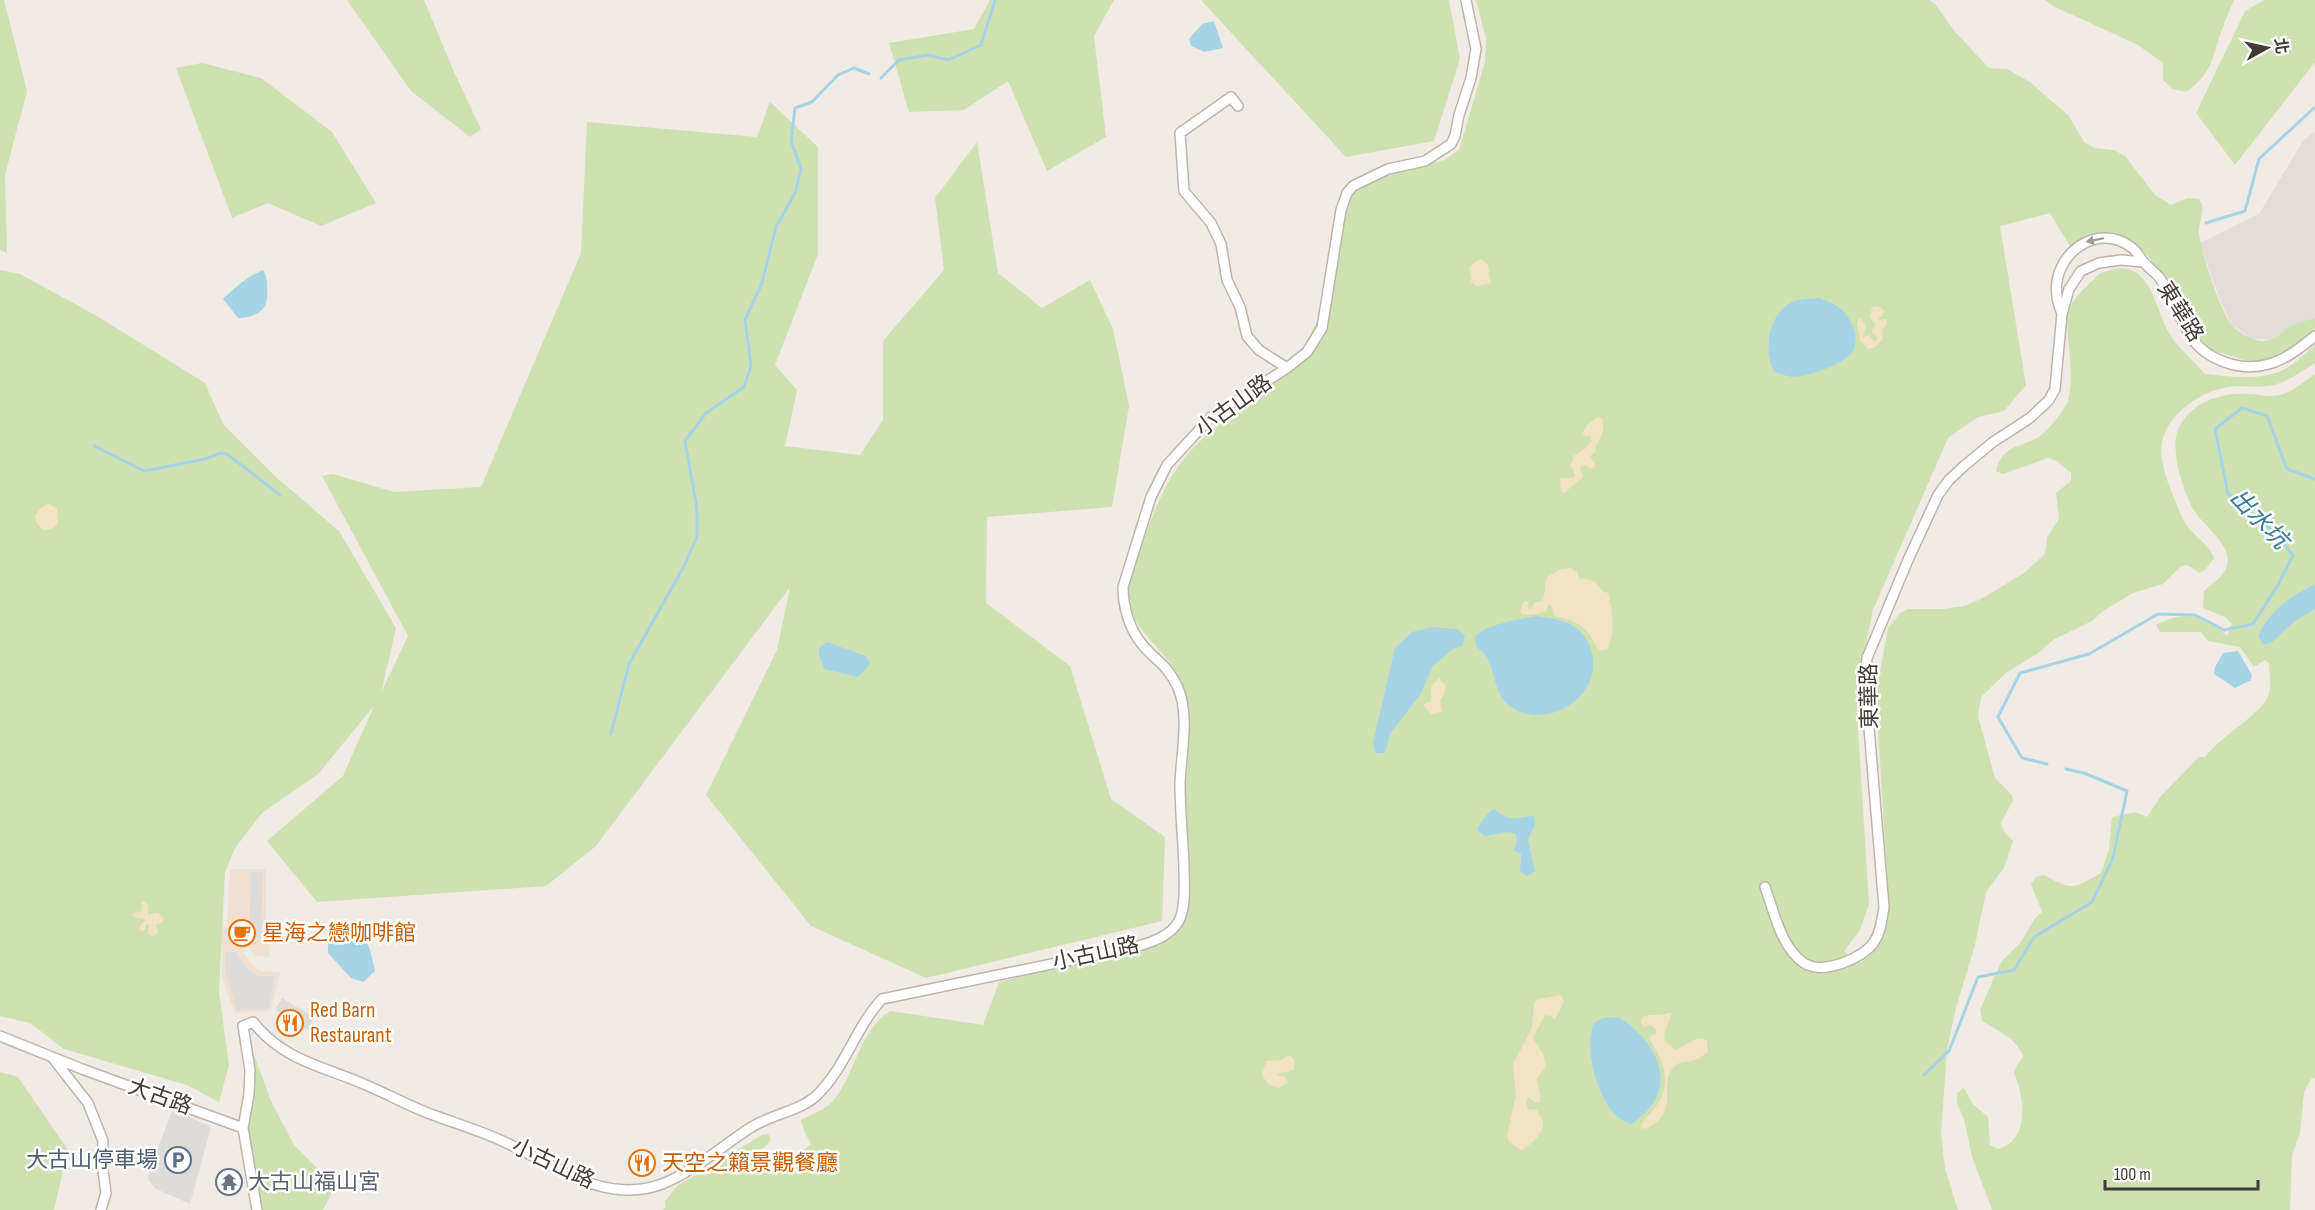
<svg xmlns="http://www.w3.org/2000/svg" width="2315" height="1210" viewBox="0 0 2315 1210" font-family="'Sofia Sans Condensed','Noto Sans TC',sans-serif">
<style>
.commercial{fill:#f0e0d1}
.industrial{fill:#e2ddd9}
.green{fill:#d0e1b1}
.sand{fill:#f1e3c3}
.parking{fill:#dedcd9}
.water{fill:#a6d4e7}
.lines{fill:none;stroke-linecap:round;stroke-linejoin:round}
.stream{stroke:#a6d4e7;stroke-width:3}
.minor-casing{stroke:#bdb5ab;stroke-width:12}
.minor{stroke:#fff;stroke-width:9}
.oneway{fill:#a09d9a}
.labels{text-anchor:middle;dominant-baseline:central;stroke-width:5;stroke-linejoin:round;paint-order:stroke}
.street-label{font-size:22px;fill:#423b35;stroke:#fff}
.food-label{font-size:22px;fill:#c56008;stroke:#fff;text-anchor:start}
.service-label{font-size:22px;fill:#4e5e75;stroke:#fff;text-anchor:end}
.worship-label{font-size:22px;fill:#5b616d;stroke:#fff;text-anchor:start}
.water-label{font-size:24px;font-style:italic;fill:#387b9a;stroke:#fff}
</style>
<rect width="100%" height="100%" fill="#f0ebe4"/>
<path class="commercial" d="M230,869h36v57l4,31 -14,-1 -8,-9 -6,4 11,15 8,5 19,1 -9,38 -36,4 -13,-37v-50h5z"/>
<path class="industrial" d="M2315,131v187l-22,7 -24,15 -19,-2 -19,-14 -11,-24 -20,-57 59,-29 44,-73z"/>
<path class="green" d="M0,0h4l23,91 -22,84 2,78 -7,-3z
M347,0h77l30,72 27,57 -11,8 -59,-46z
M990,0h124l-20,36 12,101 -59,34 -39,-90 -44,29 -55,2 -20,-69 85,-14z
M1201,0h248l11,59 -26,82 -88,16z
M1476,0h453l6,4 21,29 33,35 18,1 23,13 39,34 15,26 11,6 19,2 11,6 30,39 16,10 16,-7 12,1c8,9 -1,24 0,35 2,17 22,80 33,91 8,9 21,16 33,16 10,-1 19,-12 28,-16 7,-3 15,-5 22,-7v10c-16,17 -38,34 -63,33 -9,0 -19,-5 -27,-7 -13,-3 -26,-10 -34,-21 -15,-21 -25,-47 -37,-69 -22,-32 -52,-39 -84,-18l-20,-33 -50,13 26,159 -22,26 -26,6 -30,21 -75,172 -14,68 -2,36 12,190 -9,26 -16,21 16,12c18,-13 27,-30 29,-51l-13,-219 12,-65 12,-15 8,-4h36l20,-3 17,-7 43,-26 21,-19 2,-17 12,-18 -3,-26 15,-12v-8l-14,-12 -9,-3 -45,16 -7,-3c7,-28 25,-22 44,-35 7,-4 25,-27 28,-35 5,-20 2,-44 0,-64 0,-7 -2,-16 0,-23 4,-16 16,-25 27,-36 6,-6 11,-7 20,-9 36,-7 41,42 54,64 9,15 25,28 36,41 25,3 57,7 80,-5 11,-6 21,-16 30,-24v18c-13,8 -26,18 -41,22 -17,4 -34,-1 -51,3 -30,7 -67,35 -61,70 2,19 12,39 19,57 7,19 27,26 33,43l-9,12 -6,3 -11,-8 -7,1 -18,18 -30,9 -30,18 -11,10 -39,19 -16,14 -31,19 -25,24 -3,19 17,62 17,17 1,6 -12,21 3,10 9,9 -9,27 -16,21 -3,8 -10,48 -19,63 -9,42 -6,83 4,36 13,41h-1295l3,-3 -1,-6 12,-15 85,-51 6,-1 3,5c-4,10 -15,11 -20,21l13,13 12,-1 35,-28 -6,-11 -4,-13c10,-5 25,-11 32,-19 21,-24 28,-75 58,-90l92,14 16,-43 167,-41c15,-8 22,-21 23,-38 -2,-38 -7,-77 -7,-114 1,-33 11,-68 2,-100 -11,-40 -62,-57 -55,-105 14,-39 25,-82 48,-116 18,-27 49,-48 74,-70l6,-1 15,-22 31,-26 16,-32 13,-43 14,-69 11,-17 17,-9 70,-19 15,-10 26,-88 1,-24z
M2045,0h189c-5,11 -9,21 -13,32 -10,28 -8,41 -35,60l-13,-3 -10,-9v-17l-25,-18 -85,-39z
M2264,0h51v62l-80,103 -39,-52 49,-102z
M202,63l59,15 71,54 44,71 -55,23 -53,-23 -36,15 -56,-150z
M770,102l48,45v107l-43,111 22,25 -12,56 75,9 23,-35v-79l61,-71 -9,-72 42,-56 21,131 44,35 48,-28 23,49 16,77 -17,101 -125,10 -1,86 84,63 41,133 54,38 -3,84 -236,57 -115,-52 -105,-131 71,-145 13,-63 -194,259 -50,40 -229,16 -50,-61 76,-65 31,-70 -56,68 -56,39 -27,35 -10,24 -6,120 10,73 -10,37 -32,-17 -123,-36 -34,-26 -30,-7v-746l20,4 77,42 108,67 18,41 53,53 63,54 57,97 -15,65 27,-57 -86,-160 11,-2 61,18 87,-5 100,-234 6,-131 170,15z
M2315,374v704l-4,1 -7,13 -4,41 -8,22 -2,55h-298l-20,-53 -8,-38 -7,-16v-10l7,-5 9,16 15,13 2,28 8,4c32,-9 27,-51 16,-76l3,-8 6,-8c-6,-19 -25,-26 -41,-36l-2,-11 21,-48 20,-20 14,-24 7,-6 -11,-28 5,-7 8,-2c30,16 28,14 57,-2l8,-24 3,-32 23,-5 12,5 14,-21 38,-39h6c15,-21 56,-42 63,-61 4,-10 1,-23 1,-33l-4,-3 -11,7 -14,-20 -32,-6 -7,-9h-41l-4,-7c16,-9 36,-13 53,-5 7,4 12,11 18,16l5,-12 -7,-7 -22,-9 1,-17c9,-9 19,-12 23,-26 5,-20 -22,-38 -32,-53 -11,-17 -24,-59 -18,-79 9,-29 43,-41 71,-39 11,0 21,4 32,1 12,-3 24,-13 35,-21z
M252,1050l19,51 23,44 41,41 -12,24h-63l-2,-25 -12,-56 6,-32z
M0,1072l18,5 50,73 -14,60h-54z"/>
<path class="sand" d="M1482,259l6,6 3,18 -14,3 -6,-4 -2,-15 7,-6z
M1875,306l5,1 5,4 -7,9 8,-1 1,4 -5,8 1,8 -9,9 -6,1 -8,-8 -3,-20 4,-3 5,9 -3,10 6,-2 5,6 3,-1 1,-3 -6,-4v-3l4,-5 -6,-8 2,-9z
M1597,417l5,1c3,14 0,18 -7,28l1,6 -6,4 6,10 -5,3 -8,-4 -3,2 3,10 -19,16 -3,-2 -1,-13h13l3,-2 -6,-11 3,-4v-5l9,-5 10,-10 -2,-6 -4,1 -4,-2 5,-9z
M48,504l9,4 1,16 -7,5 -8,1 -6,-6 -2,-8 5,-8z
M1571,568l6,4 2,6 16,3 7,10 6,2c5,17 7,40 0,56l-6,2c-6,-3 -6,-6 -9,-11 -9,-16 -21,-20 -38,-24l-4,-11h-3l-2,6c-6,3 -22,6 -26,1l4,-11h4v7l4,1 2,-7 8,-1c4,-6 2,-16 5,-24l14,-8z
M1439,678l6,7v7l-5,9 3,10 -11,4 -9,-10 8,-4v-15z
M144,901l4,4v9l10,-1 6,6 -3,4 -5,1 2,9 -5,4 -5,-3 1,-10 -3,1 -2,6 -5,-1 2,-6 4,-3v-2l-12,-2v-4l7,-1 2,-4 -1,-5z
M1561,995l3,7 -9,17 -4,-3 -6,-1 -12,23 10,16 3,12 -9,13 4,22 -5,2 -7,-6 -3,4 2,8 9,1c1,4 6,10 6,14 1,9 -15,24 -22,26l-12,-8 -2,-6 9,-41 -3,-31 19,-36 2,-25 4,-4z
M1668,1013h4l-8,21 1,7 10,9 23,-12 9,2 1,12c-4,3 -8,6 -13,8 -8,3 -16,0 -22,8 -16,19 10,41 -27,61l-6,-2c3,-8 10,-12 15,-19 19,-26 8,-47 -6,-70l7,-5 -1,-5 -5,-3 -7,2 -2,-6 3,-5c8,-2 15,0 24,-3z
M1290,1055l4,4v11l-17,4 2,2h5l4,6 -9,6 -10,-3 -7,-10 4,-14 15,-1z"/>
<path class="parking" d="M251,872h12l-2,65 -12,-1z
M225,952h10l13,18 10,6h17l-6,32 -32,3 -12,-41z
M282,998l33,20 -7,12 -33,-20z
M173,1109l38,18 -21,77 -36,-16 -6,-9 1,-8z"/>
<path class="water" d="M1214,21l9,27 -19,4 -13,-6 -2,-7 13,-15z
M263,270c4,6 4,12 4,19 2,21 -9,28 -29,29l-15,-19c12,-12 24,-22 40,-29z
M1820,298c5,3 12,4 17,8 13,8 24,31 16,45 -7,13 -46,26 -60,26 -6,0 -13,-4 -19,-5 -10,-21 -7,-52 13,-67 9,-7 22,-6 33,-7z
M2315,584v25l-20,12 -23,21 -8,3 -6,-8c10,-26 33,-41 57,-53z
M1537,616c10,2 22,3 31,7 12,6 20,15 23,27 13,39 -31,76 -70,62 -35,-13 -19,-49 -45,-65l-1,-10c10,-13 45,-18 62,-21z
M1432,627l25,2 8,6 -2,10 -10,4 -20,17 -13,29 -30,39 -5,19h-10l-2,-11 22,-94 17,-16z
M827,642l39,14 4,8 -12,13 -34,-8 -5,-14v-7z
M2238,651l14,24 -1,5 -16,8 -21,-14 1,-7 8,-14z
M1494,809c19,15 20,8 40,7l1,8 -7,16 7,31 -7,5 -8,-4 1,-18 -8,-4 4,-8 -1,-8 -7,-2 -24,4 -7,-5 -1,-3 13,-17z
M352,928c17,8 19,25 23,43l-12,11 -12,-4 -23,-25v-15l6,-6z
M1619,1017c42,28 62,75 12,107 -28,-7 -41,-56 -41,-81 0,-7 2,-13 3,-19l10,-6z"/>
<g class="lines">
<path class="stream" d="M881,78l18,-18 29,-5 20,5 33,-15 14,-45
M2206,223l39,-12 14,-52 56,-52
M94,446l50,25 61,-12 15,-6 7,1 53,41
M611,734l18,-70 54,-96 14,-31v-28l-12,-68 21,-28 38,-26 7,-21 -6,-46 17,-37 14,-56 19,-34 6,-24 -10,-28 4,-33 17,-6 26,-27 16,-7 15,6
M2047,764l-25,-6 -24,-41 22,-44 69,-19 69,-40 37,1 29,15 29,-6 25,-39 15,-30 -20,-24 -45,-37 -13,-65 27,-21 25,8 20,53 28,10
M1924,1075l25,-24 29,-74 36,-7 20,-33 58,-35 21,-44 14,-67 -43,-18 -18,-4"/>
<defs>
<path id="minor" d="M1238,106l-7,-9 -51,36 4,58 27,32 10,21 6,36 13,27 7,29 12,14 28,18
M2062,314c-2,-6 -5,-12 -5,-18 -6,-40 39,-75 74,-49 5,3 8,9 12,14 4,6 11,10 16,16 13,18 20,41 32,60 16,24 51,35 78,27 18,-5 32,-17 46,-28
M1765,887c9,24 16,61 39,76 18,12 59,-4 70,-21 7,-10 8,-23 10,-35l-19,-227 2,-22 41,-98 30,-65 11,-15 15,-14 29,-24 37,-24 19,-18 6,-11 7,-75 7,-25 12,-18 18,-8 22,-3 23,2
M0,1036l82,33 161,59 14,82
M52,1057l36,46 15,38 -1,22 4,30 -5,17
M243,1128l6,-34 1,-24 -7,-44 10,-4c31,39 70,44 113,63 24,10 46,23 70,31 22,8 44,15 64,24 52,22 102,66 162,44 31,-12 60,-38 88,-56 19,-13 50,-17 66,-32 29,-27 39,-68 66,-97l252,-52c17,-4 41,-12 47,-31 5,-16 3,-34 3,-50 -1,-28 -4,-55 -4,-83 1,-28 10,-68 -2,-95 -11,-25 -23,-27 -37,-45 -12,-15 -18,-37 -18,-56l28,-90 16,-32 44,-48 76,-49 20,-16 15,-24 19,-118 6,-17 6,-7 35,-17 37,-8 26,-17 4,-8 4,-21 12,-37 5,-29 -10,-49"/>
</defs>
<use href="#minor" class="minor-casing"/>
<use href="#minor" class="minor"/>
</g>
<defs><path id="oneway-solid" d="M-6-.8H1V-3.2L6.5 0L1 3.2V.8H-6Z" transform="scale(1.5)"/></defs>
<use class="oneway" href="#oneway-solid" transform="translate(2095 240) rotate(168)"/>
<defs>
<symbol id="cafe-ring" viewBox="-11 -11 22 22"><circle r="9.5" fill="#fff" stroke="#e8710a" stroke-width="1.5"/><path d="M-5.5-4.5H6V0H3Q3 3.5 0 3.5H-2.5Q-5.5 3.5-5.5 0ZM3-3.2v2h1.7v-2ZM-6 4.5H4V6H-6Z" fill="#e8710a"/></symbol>
<symbol id="restaurant-ring" viewBox="-11 -11 22 22"><circle r="9.5" fill="#fff" stroke="#e8710a" stroke-width="1.5"/><path d="M-5-6h1v4h1v-4h1v4h1v-4h1v5L-1.5 .5V6h-2V.5L-5-1ZM5-6V6H3V1.5H1.5Q1.5-4 5-6Z" fill="#e8710a"/></symbol>
<symbol id="parking-ring" viewBox="-11 -11 22 22"><circle r="9.5" fill="#fff" stroke="#5c6f8a" stroke-width="1.5"/><path d="M-3.5-5.5H1a3.5 3.5 0 0 1 0 7H-1V5.5H-3.5ZM-1-3.4V-.6H.8a1.4 1.4 0 0 0 0-2.8Z" fill="#5c6f8a"/></symbol>
<symbol id="temple-ring" viewBox="-11 -11 22 22"><circle r="9.5" fill="#fff" stroke="#6b7280" stroke-width="1.5"/><path d="M0-6L5-2H3V0L6.5 2.5H4V6H1.5V3h-3V6H-4V2.5H-6.5L-3 0V-2H-5Z" fill="#6b7280"/></symbol>
</defs>
<g fill-rule="evenodd">
<use href="#cafe-ring" x="227" y="918" width="30" height="30"/>
<use href="#restaurant-ring" x="275" y="1008" width="30" height="30"/>
<use href="#parking-ring" x="163" y="1145" width="30" height="30"/>
<use href="#restaurant-ring" x="627" y="1148" width="30" height="30"/>
<use href="#temple-ring" x="214" y="1167" width="30" height="30"/>
</g>
<g class="labels">
<g class="street-label">
<text transform="translate(2180 312) rotate(58)">東華路</text>
<text transform="translate(1234 406) rotate(-36)">小古山路</text>
<text transform="translate(1870 696) rotate(-91)">東華路</text>
<text transform="translate(1096 954) rotate(-12)">小古山路</text>
<text transform="translate(160 1097) rotate(20)">大古路</text>
<text transform="translate(553 1164) rotate(25)">小古山路</text>
</g>
<g class="food-label">
<text x="262" y="933">星海之戀咖啡館</text>
<text x="310" y="1010">Red Barn<tspan x="310" dy="25">Restaurant</tspan></text>
<text x="662" y="1163">天空之籟景觀餐廳</text>
</g>
<g class="service-label">
<text x="158" y="1160">大古山停車場</text>
</g>
<g class="worship-label">
<text x="248" y="1182">大古山福山宮</text>
</g>
<g class="water-label">
<text transform="translate(2259 519) rotate(46)">出水坑</text>
</g>
</g>
<g transform="translate(2267 48) rotate(82)" stroke="#ffffff" stroke-width="4.5" paint-order="stroke">
<path d="M0-4.5L10 22L0 15L-10 22Z" fill="#423b35"/>
<text y="-9" font-size="16" font-weight="bold" text-anchor="middle" fill="#423b35">北</text>
</g>
<path d="M2105 1180v9h153v-9" fill="none" stroke="#423b35" stroke-width="3"/>
<text x="2114" y="1180" font-size="18" fill="#423b35" stroke="#ffffff" stroke-width="4.5" paint-order="stroke">100 m</text>
</svg>
